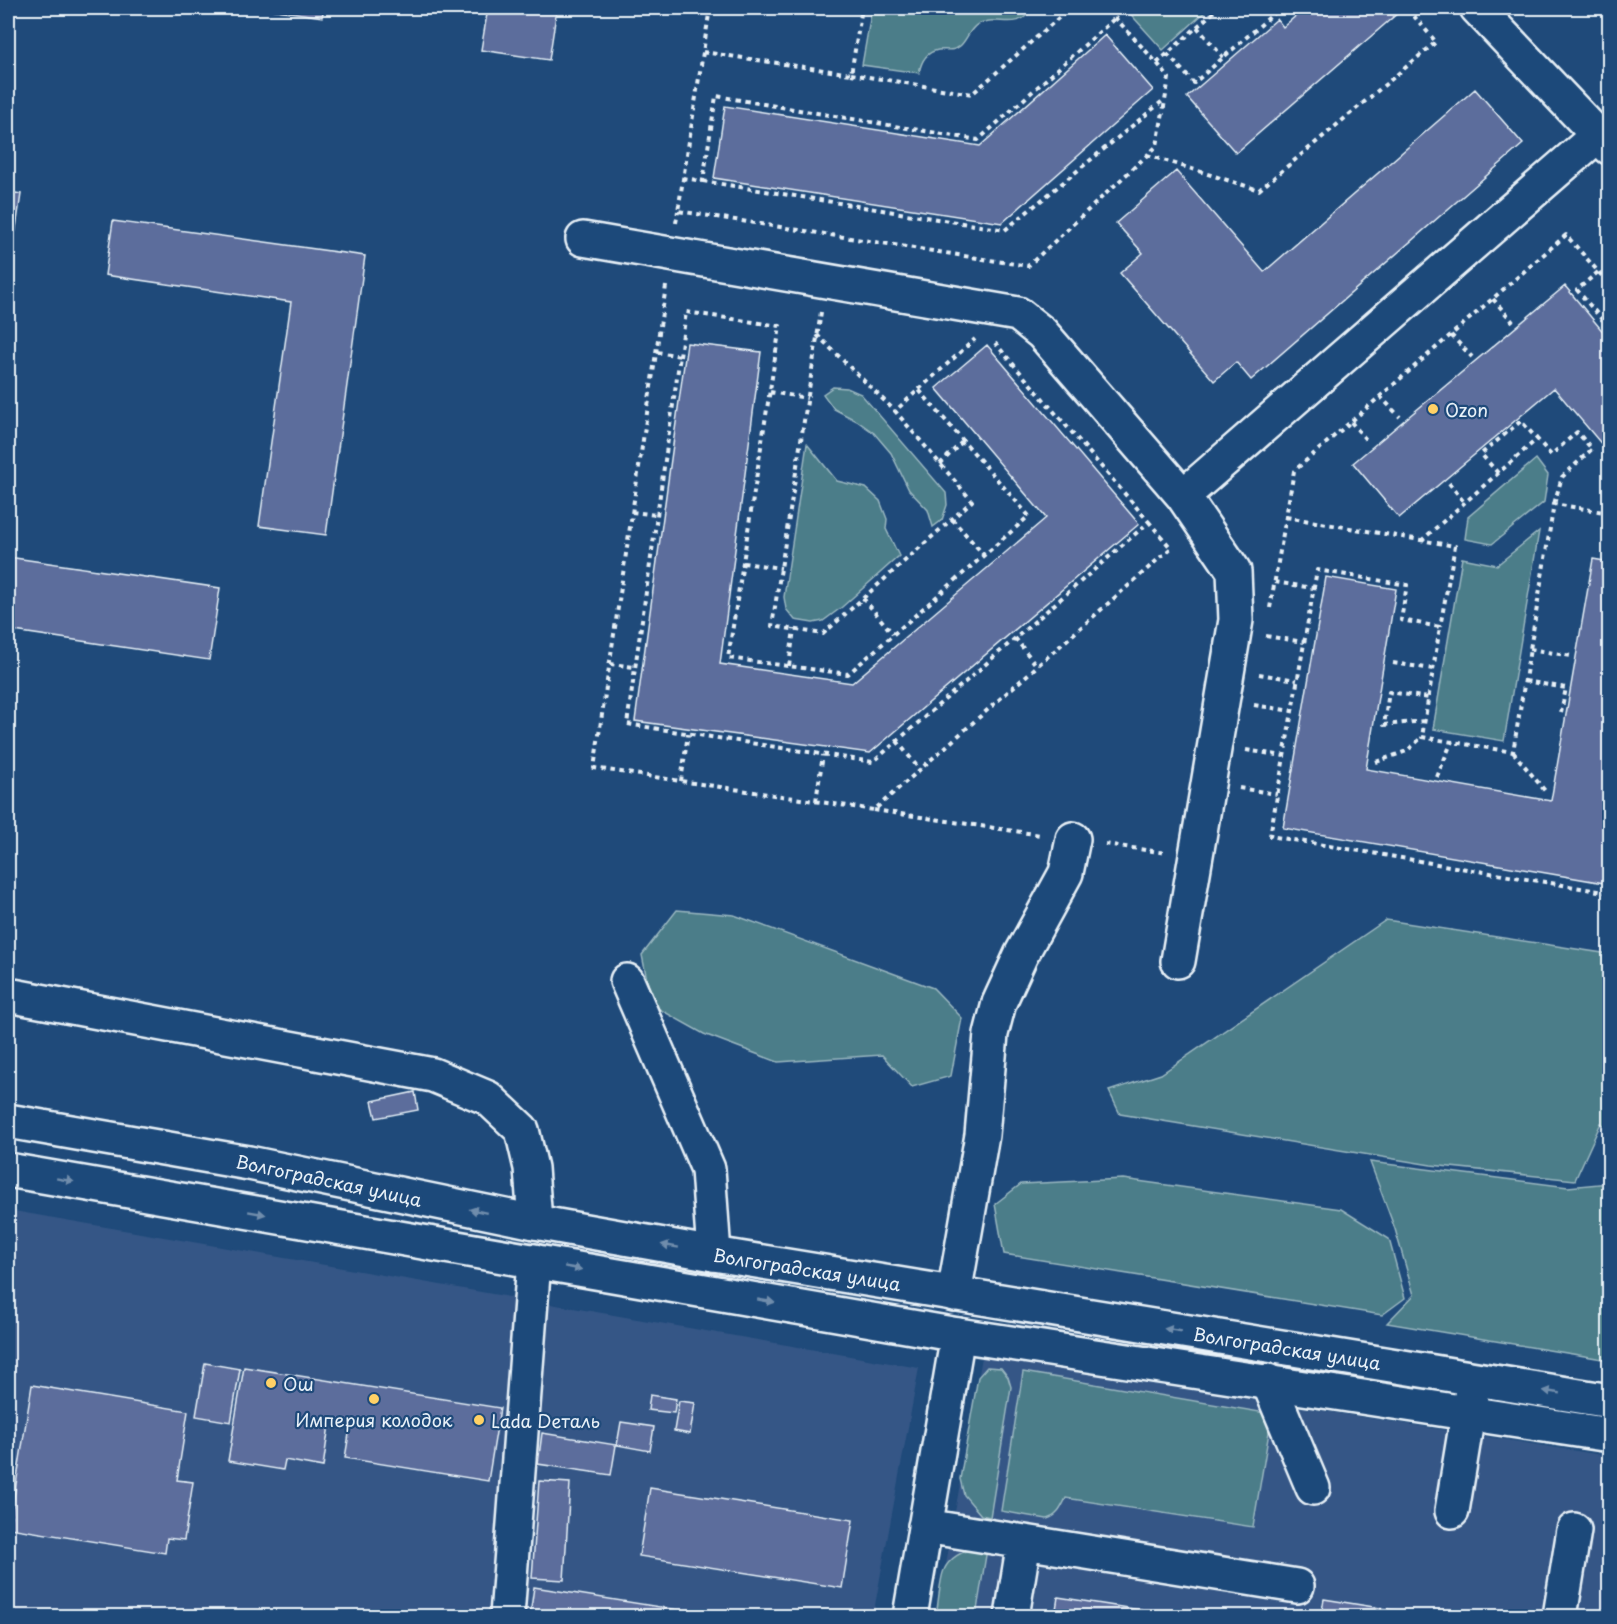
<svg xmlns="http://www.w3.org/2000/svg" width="1617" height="1624" viewBox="0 0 1617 1624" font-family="'Playpen Sans',sans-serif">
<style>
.built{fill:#355786}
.green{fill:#4b7d89;stroke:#9ab7c0;stroke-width:1.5}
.building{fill:#5b6d9c;stroke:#e8f1f8;stroke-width:1.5}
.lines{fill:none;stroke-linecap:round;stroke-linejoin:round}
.minor-casing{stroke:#e8f1f8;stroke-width:38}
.major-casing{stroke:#e8f1f8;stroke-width:38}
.path{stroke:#e8f1f8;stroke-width:4;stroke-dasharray:4.5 4.5;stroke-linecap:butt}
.minor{stroke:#1f4a7a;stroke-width:33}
.major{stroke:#1f4a7a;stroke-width:33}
.oneway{fill:#6f8dac}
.poi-dot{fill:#ffd166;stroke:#1f4a7a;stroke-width:2}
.labels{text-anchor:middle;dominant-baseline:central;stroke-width:4.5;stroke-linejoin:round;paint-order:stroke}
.poi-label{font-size:18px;fill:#e8f1f8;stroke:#1f4a7a;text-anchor:start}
.street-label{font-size:18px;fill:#e8f1f8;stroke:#1f4a7a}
</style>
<rect width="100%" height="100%" fill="#1f4a7a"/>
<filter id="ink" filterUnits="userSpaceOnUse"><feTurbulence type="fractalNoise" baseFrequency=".0167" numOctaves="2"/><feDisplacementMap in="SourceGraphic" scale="12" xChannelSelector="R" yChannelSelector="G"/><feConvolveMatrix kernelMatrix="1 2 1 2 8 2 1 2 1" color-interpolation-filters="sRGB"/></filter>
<g filter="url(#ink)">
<path class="built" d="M8,1210l911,158 -46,248h-865z
M982,1357l627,99v160h-672z"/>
<path class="green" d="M872,8h160c-13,25 -36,6 -54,16 -9,5 -11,16 -18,22 -7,6 -13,3 -22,4 -12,2 -17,12 -19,23l-57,-8z
M1125,8h81l1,2 -44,40z
M833,387l14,1 14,6 85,99 1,12 -5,15 -9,7 -5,-17 -19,-20 -18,-37 -17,-20 -17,-12 -23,-12 -11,-15z
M807,444l30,37 29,7 14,13 7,18 -1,10 13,27 -57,51 -19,14 -10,2 -18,-3 -9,-11 -2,-12z
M1536,459l12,16 -4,27 -52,42 -27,-5 3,-22z
M1539,531l-35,210 -71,-12 29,-171 35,7z
M677,910l57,5 199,73 29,30 -11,58 -39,11 -30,-32 -104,7 -74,-28 -52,-29 -10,-50z
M1386,920l223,34v176l-8,-7 -26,57 -144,-15 -311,-51 -11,-23 52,-17z
M1370,1162l198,25 41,-4v177l-222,-37 27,-28 -19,-66z
M1123,1179l218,30 48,30 16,59 -23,17 -378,-61 -9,-50 26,-20z
M987,1367l14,1 7,9 3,10 -21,130 -9,-2 -17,-20 -4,-16 18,-102z
M1023,1372l249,42 -19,113 -187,-29c-5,10 -8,18 -19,21l-46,-8z
M974,1548l13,1 -11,67h-40c2,-10 4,-38 8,-46 5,-12 19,-19 30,-22z"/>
<path class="building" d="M263,8h61l-2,9z
M488,8h69l-8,52 -68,-10z
M1305,8h90l4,4 -163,141 -49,-56 90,-78 6,8z
M1105,35l48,55 -151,133 -288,-45 11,-72 255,40z
M1475,89l48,55 -272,236 -15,-18 -22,19 -94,-108 23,-20 -27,-30 60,-52 88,101z
M8,192l13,2 -13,89z
M113,221l252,35 -39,279 -67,-9 32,-224 -186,-27z
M1565,286l45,54v114l-56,-66 -155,130 -46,-55z
M687,343l74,9 -41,312 132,19 194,-165 -110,-130 51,-43 152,179 -269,229 -235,-32z
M8,557l212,31 -11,72 -201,-30z
M1593,559l17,3v322l-327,-56 43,-251 70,12 -30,180 185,32z
M415,1092l3,18 -42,8 -4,-17z
M205,1363l35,6 -9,53 -35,-6z
M244,1367l256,41 -12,73 -143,-23 6,-36 -21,-4 -7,49 -38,-7 -2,10 -55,-9z
M32,1385l156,26 -11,69 16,2 -9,58 -17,-2 -2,15 -156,-25z
M650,1395l26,4 -2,14 -26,-3z
M679,1401l16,2 -5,31 -16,-3z
M621,1422l33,5 -4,24 -33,-6z
M542,1433l74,12 -5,30 -73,-11z
M539,1481l31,2 -6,97 -32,-2z
M650,1488l203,32 -11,68 -203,-32z
M534,1587l145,23 -1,6h-148z
M1058,1597l120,19h-123z
M1324,1599l106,17h-109z"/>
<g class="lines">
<defs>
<path id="minor" d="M1477,8l133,140
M583,239l435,75 24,19 141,163 51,75 2,49 -58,341
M1183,496l415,-361
M627,981l81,188 6,85
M8,995l425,80 55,23 34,32 9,38 4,54
M954,1294l28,-159 9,-101 8,-31 22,-48 45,-82 7,-34
M1268,1381l45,107
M1452,1511l21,-127
M925,1526l372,60
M507,1616l27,-355
M910,1616l48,-281
M1012,1616l12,-74
M1560,1616l14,-86"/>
<path id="major" d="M8,1121l241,42 286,59 179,32 896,147
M8,1170l950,165 652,100"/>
</defs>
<use href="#minor" class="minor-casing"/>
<use href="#major" class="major-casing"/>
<path class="path" d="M710,8l-32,203 350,55 129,-120 12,-68 -12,-15 -51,-55
M1197,27l26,30
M703,52l148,22 11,-66
M1167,54l27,29 86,-75
M1157,63l61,-55
M851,74l121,20 98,-86
M1147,155l112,35 177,-148 -29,-34
M683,178l20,3 13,-85 262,44 137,-122
M703,181l302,49 160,-131
M676,223l2,-12
M1598,272l-21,18 33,39
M666,286l-72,482 280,42 297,-262 -22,-26
M1493,299l20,23
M821,312l-49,314 51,8 149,-133 -77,-90 80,-72
M817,335l78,76
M1451,335l21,22
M657,352l23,4 -53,368 246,38 276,-240 -154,-179
M680,356l6,-44 94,14 -52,332 120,16 181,-158 -110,-126
M770,392l37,6
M1380,396l20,21
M1351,422l17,20
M940,464l24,-24
M1498,473l-17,-19 40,-33 16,18
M1449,483l15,19
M632,512l25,3
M1610,513l-56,-9 -41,248 -91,-15 18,-110 -39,-7 6,-35 -90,-15 -47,266 340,57
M1286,517l169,29 -15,81
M952,519l32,36
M1421,541l116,-102 14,16 26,-23 15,17 -30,28 -8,27
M743,563l38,5
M1275,582l38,6
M863,598l30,36
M1270,608l24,-137 272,-236 44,50
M1266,636l38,6
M1015,638l22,28
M1530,649l41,7
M1393,663l40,6
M610,664l25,3
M789,666l5,-37
M1259,674l38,6
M1525,681l41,7 -5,25
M1254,705l38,6
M1424,721l-40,4 5,-33 40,6
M897,741l23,29
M1246,750l38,6
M1513,752l33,40
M1376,762l31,-11 15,-14
M1437,777l15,-36
M681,781l7,-47
M1239,788l38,6
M816,801l7,-46
M874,810l167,25
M1105,844l61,9"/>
<use href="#minor" class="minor"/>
<use href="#major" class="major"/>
</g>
<defs><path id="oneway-solid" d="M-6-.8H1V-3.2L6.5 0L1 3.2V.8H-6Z" transform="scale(1.5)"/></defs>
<g class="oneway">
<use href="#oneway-solid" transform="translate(65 1180) rotate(10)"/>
<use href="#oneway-solid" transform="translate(478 1211) rotate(-168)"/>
<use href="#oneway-solid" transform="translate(257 1213) rotate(10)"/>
<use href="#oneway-solid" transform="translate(670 1246) rotate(-170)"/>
<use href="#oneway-solid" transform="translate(573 1268) rotate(10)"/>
<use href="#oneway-solid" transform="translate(766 1301) rotate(10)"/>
<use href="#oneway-solid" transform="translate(1173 1330) rotate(-171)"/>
<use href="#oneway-solid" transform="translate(1552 1392) rotate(-171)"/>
</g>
</g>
<g class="poi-dot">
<circle cx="1433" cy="409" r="6"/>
<circle cx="271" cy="1383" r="6"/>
<circle cx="374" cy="1399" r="6"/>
<circle cx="479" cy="1420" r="6"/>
</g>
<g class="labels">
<g class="poi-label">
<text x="1445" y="409">Ozon</text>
<text x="283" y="1383">Ош</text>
<text x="374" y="1419" text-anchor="middle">Империя колодок</text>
<text x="491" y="1420">Lada Dеталь</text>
</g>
<g class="street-label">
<text transform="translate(329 1180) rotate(12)">Волгоградская улица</text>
<text transform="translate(807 1269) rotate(9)">Волгоградская улица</text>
<text transform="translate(1287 1348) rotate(9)">Волгоградская улица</text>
</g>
</g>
<rect width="1617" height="1624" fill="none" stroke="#1f4a7a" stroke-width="30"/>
<rect x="15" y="15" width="1587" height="1594" fill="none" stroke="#e8f1f8" stroke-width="2" filter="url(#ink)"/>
</svg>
